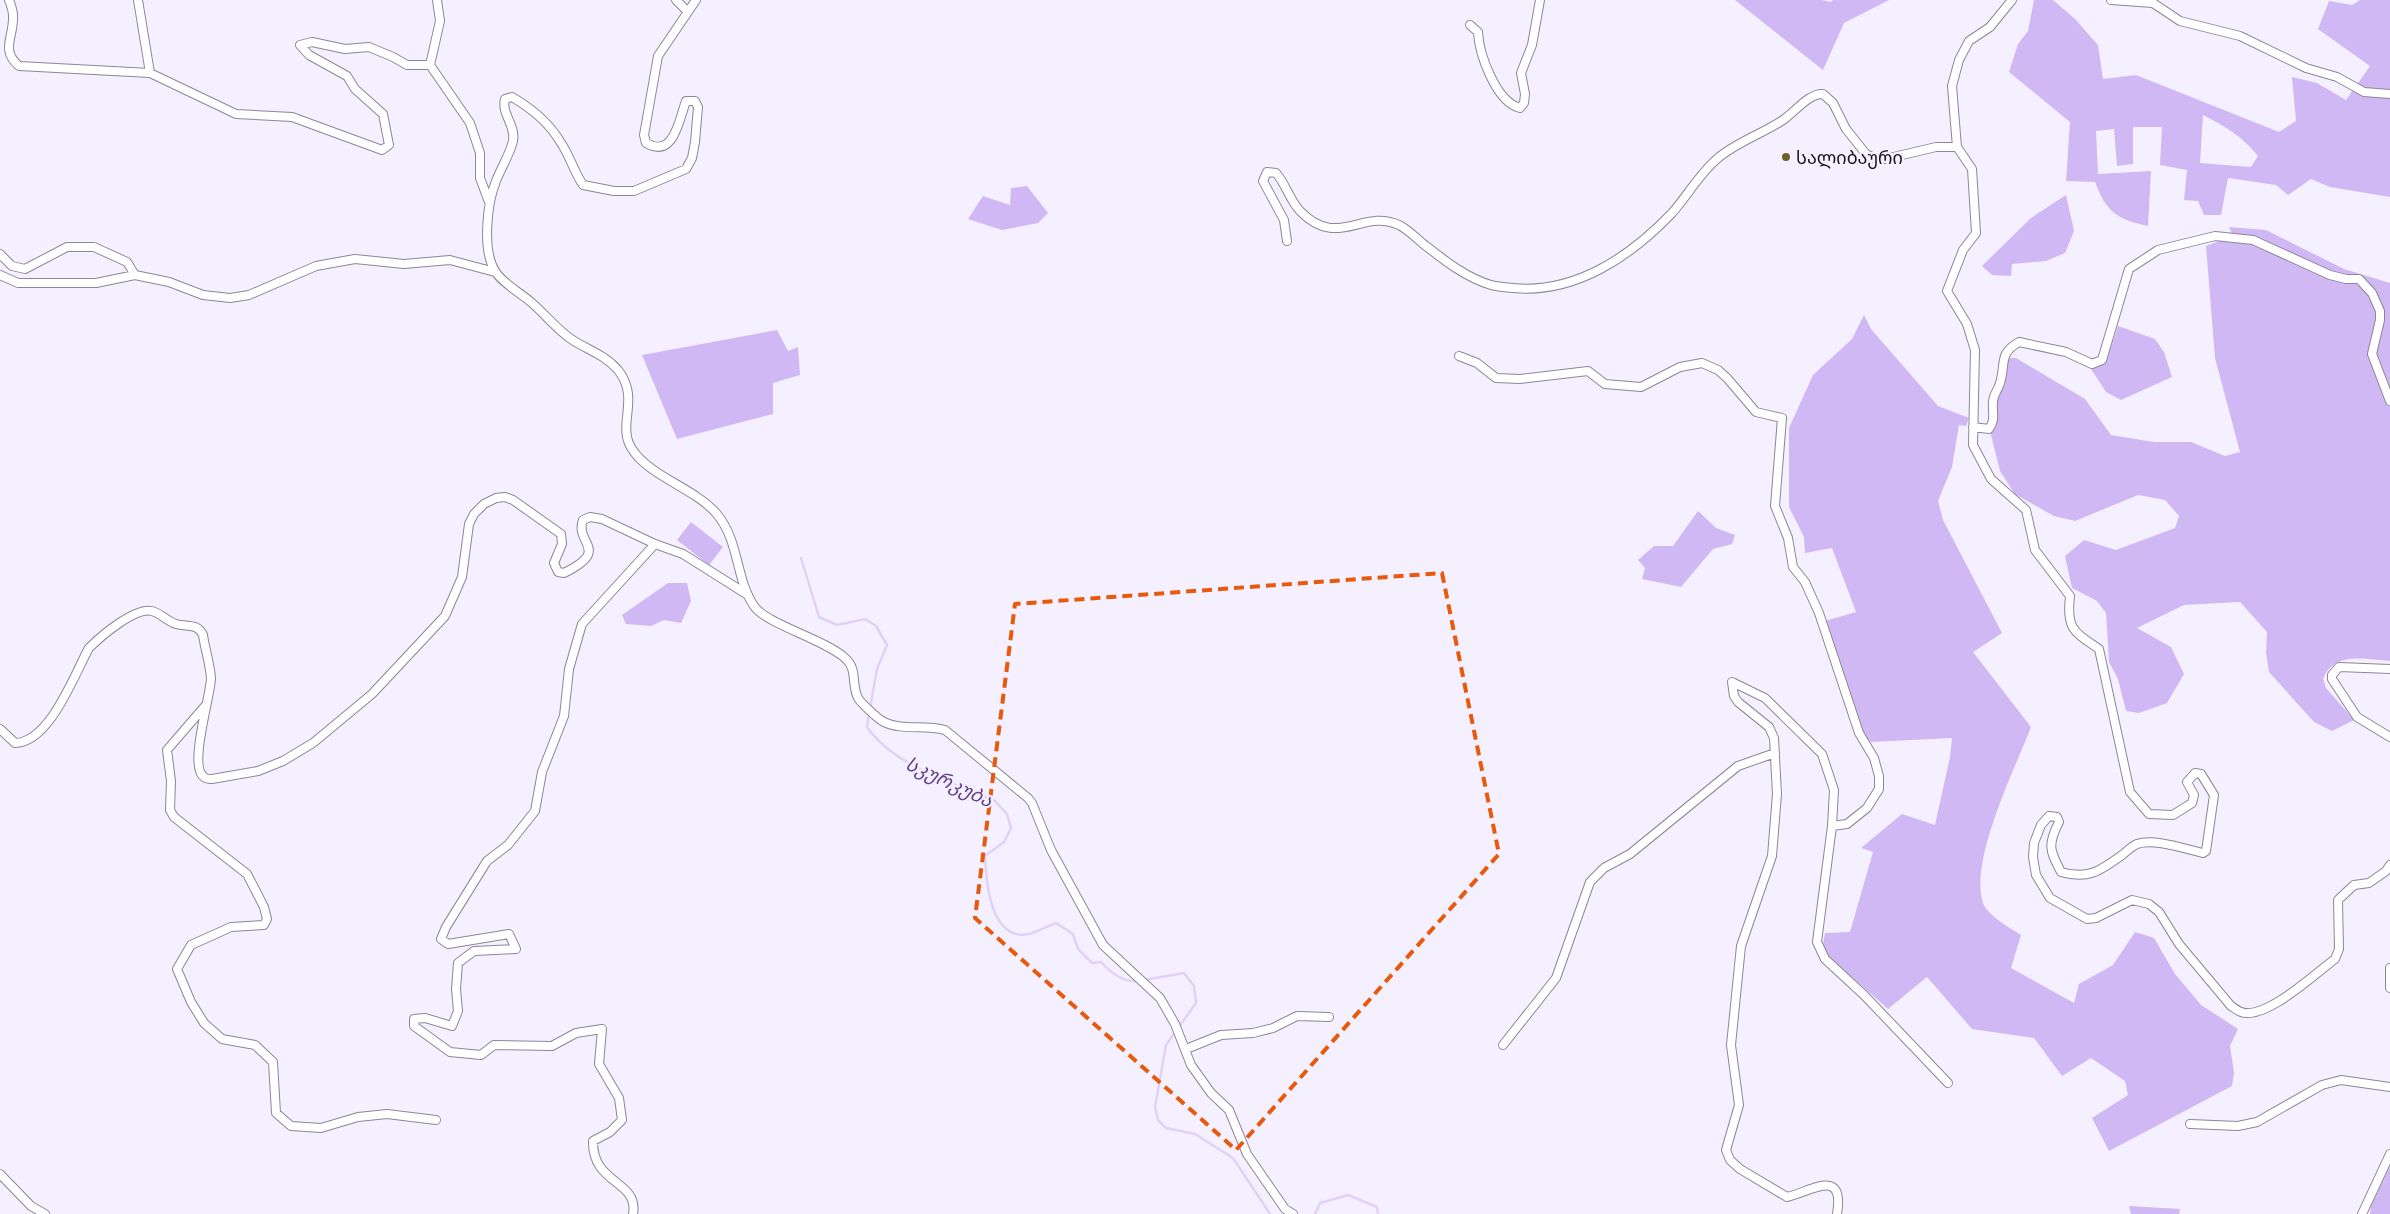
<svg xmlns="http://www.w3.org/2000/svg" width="2390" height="1214" viewBox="0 0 2390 1214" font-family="'Work Sans','Noto Sans Georgian',sans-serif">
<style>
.green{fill:#cfb8f3;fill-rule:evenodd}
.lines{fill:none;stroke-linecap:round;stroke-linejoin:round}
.stream{stroke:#e0d1f8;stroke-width:2.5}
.street-casing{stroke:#8c8696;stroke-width:10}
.street{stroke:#fff;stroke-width:8}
.marked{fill:none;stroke:#e8590c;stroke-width:4;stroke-dasharray:10 6;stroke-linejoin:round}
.poi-dot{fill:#70602e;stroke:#f5f0ff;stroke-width:2}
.labels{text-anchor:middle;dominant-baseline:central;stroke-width:4.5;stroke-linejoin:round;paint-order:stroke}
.poi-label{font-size:18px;fill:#16141a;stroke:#f5f0ff;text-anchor:start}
.water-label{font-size:19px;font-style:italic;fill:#63428c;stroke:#f5f0ff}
</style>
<rect width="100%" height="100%" fill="#f5f0ff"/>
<path class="green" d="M1735,0h87l9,2 2,-2h56l-45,23 -21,47z
M2034,0h19l22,19 23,26 5,34 33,-4 143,57 17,-11 -4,-44 25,6 29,17 24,-34 -52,-37 11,-28 23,4 8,-5h30v197l-60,-10 -19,-8 -23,16 -12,-10 -48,-7 -7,37h-17l-6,-14 -14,-1 3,-30 -27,-5 2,-38h-29v37l-16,2 -3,-37 -18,2 2,43 53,-3 -3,55c-30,-6 -42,-14 -53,-44l-29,-1 4,-59 -61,-50 9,-28 10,-13zM2203,115c22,11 40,22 55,41l-7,11 -51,-4z
M1027,186l21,27 -10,10 -36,7 -34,-11 15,-23 27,9 1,-17z
M2066,195l8,36 -9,22 -19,8 -34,3 -1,12 -19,-1 -10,-9 49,-48z
M2229,227l37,3 78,39 46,14v378c-25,-2 -56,-10 -67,18l3,9 28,32 -22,11 -18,-9 -45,-50 -3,-19 1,-21 -27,-30 -56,3 -47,23 34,19 13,27 -17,29 -28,10 -13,-2 -8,-32 -9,-17 -3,-49 -9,-12 -25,-13 -7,-32 19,-16 32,10 59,-22 4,-12 -14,-16 -27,-5 -63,26 -21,-5 -39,-22 -15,-23 -10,-40 4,-30 13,-43h9l69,41 26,36 43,7h37l34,14 15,-4 -25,-94 -9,-112 13,-5 17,2z
M1864,315l7,14 67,77 31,12 -3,8 -7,-1 -7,42 -14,34 5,19 59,113 -29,19 58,75c-16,42 -62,133 -48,176 4,12 27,25 38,32l-10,33 63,35 5,-19 34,-19 22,-33 19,6 21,36 26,31 37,24 -8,17 4,27 -2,13 -123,65 -17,-33 36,-23 -3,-14 -34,-23 -29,18 -28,-38 -62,-9 -45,-52 -39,32 -62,-55 -3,-10 2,-11 25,-1 23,-80 -12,-4 41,-34 33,11 15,-68 2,-19 -81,4 -10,-10 -36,-111 31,-9 -24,-64 -27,5 -1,-16 -15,-30v-79l24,-53 39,-36z
M2118,326l37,13 9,13 8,25 -51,23 -15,-8 -17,-26 17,-3z
M777,330l11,21 10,-4 2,28 -27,8v31l-96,25 -35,-84z
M1698,511l18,17 19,7 -3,9 -19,5 -32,38 -39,-8 3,-11 -7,-8 16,-14h19z
M691,522l32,25 -14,18 -32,-25z
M668,583h19l4,18 -10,22 -17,-3 -13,6 -25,-2 -4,-9z
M2390,1166v48h-20l1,-8z
M2129,1206l51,3 -1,5h-48z"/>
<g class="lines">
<path class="stream" d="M801,558l18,59 18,8 28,-6 11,7 11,19 -10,24 -7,39
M869,713l-2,14c27,39 85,55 128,74l12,13 4,14 -7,14 -19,14c1,22 4,71 31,78 12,4 29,-7 40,-11l17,11 5,15 14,14 9,-1c9,10 23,21 38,19
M1144,980l40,-7 10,13 2,17 -30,42 -11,62 3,13 8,8 29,6 38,24 37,56
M1315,1214l5,-11 28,-8 29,12 1,7"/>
<defs>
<path id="street" d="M9,0c2,5 4,11 4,16 1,21 -13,34 6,50l131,7
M138,0l12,73 86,41 56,3 90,33 7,-5 -6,-31 -28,-25 -8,-13 -38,-21 -9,-10 12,-3 33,7 24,-2 24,10 14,8h23l40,58 10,30v25l9,24
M676,0l12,12
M696,0l-38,56 -14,79 2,8c28,16 33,-23 40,-42h9l3,6 -3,35 -3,16 -6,11 -52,22h-20l-31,-6c-9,-13 -13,-29 -22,-42 -11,-19 -30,-35 -49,-46l-7,2c-4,15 11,26 8,42 -3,13 -12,27 -17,40 -9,22 -14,69 -1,90 8,13 26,22 37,32 14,12 26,28 42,38 15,9 32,15 44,29 23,29 -2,55 14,79 17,27 62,39 84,64 24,28 19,65 38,93 12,18 70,33 91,52 13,11 6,27 13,40 3,5 21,22 26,24 18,9 41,2 61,8l83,68 4,5 19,47 52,95 57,53 15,26 16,41 20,28 18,17 18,44 38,55 8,5
M2012,0l-22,27 -21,14 -10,19 -7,26 5,61 15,22 4,64 -13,17 -16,41 20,33 8,26 -2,95 18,34 35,31 9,40 35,46c-4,33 4,36 29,53l31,143 19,22 24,1 19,-12 2,-8 -7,-13 8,-9 6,1 13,21 -8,56 -3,2c-18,-4 -49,-15 -66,-9 -5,2 -11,8 -15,11 -22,16 -34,25 -61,17 -11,-21 -14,-27 -2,-50l-2,-5 -8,-1 -8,9 -7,18 -1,14 3,18 14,23 37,21 9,-1 36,-18 17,4 10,8 20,32 52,62c3,2 7,5 10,6 24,9 75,-39 94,-53l4,-10 -1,-49 16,-15 15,-2 17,-12 4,-6
M2111,0l42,3 27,18 60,15 66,32 31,9 27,15 26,2
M1470,25l8,7c1,22 18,70 42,76l4,-5 1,-9 -4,-21 11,-28 8,-45
M430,65l10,-44 -3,-21
M1287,241l-3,-21 -21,-39 4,-9 9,1c10,11 14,28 24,38 38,39 62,-3 99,14 10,5 19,15 27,21 19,15 41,32 65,39 6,2 15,2 22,3 62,6 117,-31 159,-75 16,-18 27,-39 46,-55 19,-16 44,-24 65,-38 12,-8 26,-27 40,-26l10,9 13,26 20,25 8,4 11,1 51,-12h21
M0,254l12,12 13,3 42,-22h27l33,15 8,13
M0,275l18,8h78l39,-8 34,7 34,13 27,3 19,-3 67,-29 39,-7 49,5 46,-4 45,12
M1459,356l18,7 19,15 24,1 68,-8 17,13 36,3 39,-20 22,-4 16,7 9,8 29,34 26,6 -7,88 13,32 5,29 12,15 14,31 40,120 15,25 5,18v13l-12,19 -20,16 -15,2
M1973,427l16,2c7,-10 3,-16 4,-27 0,-7 5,-12 7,-19 6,-19 -2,-29 19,-41l47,10 26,12 10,-4 27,-91 29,-19 57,-14 38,4 77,35 16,4h13l13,14 8,18v9l-8,34 18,47
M2390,669l-51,-2 -7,8v4l25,38 33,20
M1732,682l2,14 4,6 31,25 5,11 3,56 -5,62 -31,90 -10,99 8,60 -13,45 4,10 10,9 47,28c23,-5 58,-31 50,17
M1732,682l33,16 57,56 12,36 -2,36 -15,116 8,17 39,36 84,88
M205,706l-38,44 4,31 -1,29 4,7 73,57 17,33 3,12 -3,6 -33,2 -40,18 -14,24 14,33 13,21 18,16 33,6 18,17 3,51 15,13 30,2 37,-11 29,-3 49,6
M0,729l15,14c35,-1 59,-68 74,-95 12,-12 46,-41 63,-37 8,2 15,10 24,13 11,3 22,-1 27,11 2,14 7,29 8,43 0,17 -23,89 -7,99 2,2 5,2 8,2l46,-8 25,-10 30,-18 59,-49 73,-78 17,-39 7,-53 5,-10 10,-10 12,-6 9,-1 8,3 48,34 1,10 -8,19 4,9 6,1c48,-24 10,-29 19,-53l7,-3 12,2 53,25 28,10 65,41
M2390,968v20
M1503,1045l53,-67 34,-96 14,-14 26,-14 108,-88 37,-13
M1186,1049l35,-14 32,-2 20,-5 24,-12 32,1
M2190,1124l48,2 19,-4 65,-37 19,-5 49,7
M0,1174l31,32 14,8
M633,1214c6,-34 -41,-29 -40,-73l17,-9 12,-12 -3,-22 -20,-34 3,-35 -26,4 -24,13 -58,-1 -13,10 -31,-3 -36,-26v-7l11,-1 27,8 6,-15 -2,-22 2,-26 16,-12 42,-2 -7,-15 -61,10 -7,-5 5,-12 41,-66 21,-16 27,-34 7,-39 22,-56 5,-47 13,-45 73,-80
M2362,1214l28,-60"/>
</defs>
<use href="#street" class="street-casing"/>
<use href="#street" class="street"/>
</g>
<path class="marked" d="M1442,573l57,281 -263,296 -261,-232 40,-314z"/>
<circle class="poi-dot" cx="1786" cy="157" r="5"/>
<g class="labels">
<g class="poi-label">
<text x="1796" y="157">სალიბაური</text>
</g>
<g class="water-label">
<text transform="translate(949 782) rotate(25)">სკურკუბა</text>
</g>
</g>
</svg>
